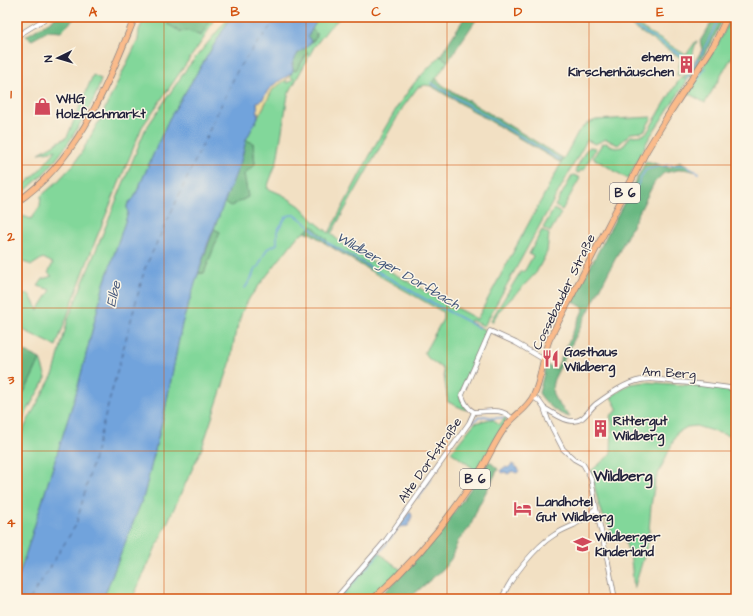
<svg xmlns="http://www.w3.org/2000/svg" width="753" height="616" viewBox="0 0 753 616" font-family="'Architects Daughter',sans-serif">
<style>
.green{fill:#82d79a;stroke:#527c6a}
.forest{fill:#69b882;stroke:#466d5e}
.sand{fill:#eeda9e;stroke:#887e6c}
.water{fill:#71a3dc;stroke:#4a628c}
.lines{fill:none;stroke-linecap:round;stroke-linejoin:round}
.stream{stroke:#71a3dc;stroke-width:1.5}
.ferry{stroke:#42567b;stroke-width:1;stroke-dasharray:5 4;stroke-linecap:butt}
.minor-casing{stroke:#8a817f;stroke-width:5.5}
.major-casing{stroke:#8a817f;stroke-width:7}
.minor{stroke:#fff;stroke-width:4}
.major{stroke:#fabb8b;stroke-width:5.5}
.grid{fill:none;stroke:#d45411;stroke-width:1;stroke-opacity:0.55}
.labels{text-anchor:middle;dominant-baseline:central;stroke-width:3;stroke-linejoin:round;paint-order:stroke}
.shield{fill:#fcf5e5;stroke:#63616e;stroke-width:1}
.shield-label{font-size:12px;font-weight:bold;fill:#22223b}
.poi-label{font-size:13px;font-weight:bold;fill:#22223b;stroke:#fcf5e5;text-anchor:start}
.street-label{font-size:13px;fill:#22223b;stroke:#fcf5e5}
.water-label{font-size:14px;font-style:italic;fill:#42567b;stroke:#fcf5e5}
.quarter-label{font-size:15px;font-weight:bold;fill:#22223b;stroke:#fcf5e5}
.neatline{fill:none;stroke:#d45411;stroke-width:1.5}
.grid-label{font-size:13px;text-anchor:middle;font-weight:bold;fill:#d45411}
</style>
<rect width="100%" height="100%" fill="#fcf5e5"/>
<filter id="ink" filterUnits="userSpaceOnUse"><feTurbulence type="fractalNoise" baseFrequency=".025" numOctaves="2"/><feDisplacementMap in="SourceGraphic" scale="8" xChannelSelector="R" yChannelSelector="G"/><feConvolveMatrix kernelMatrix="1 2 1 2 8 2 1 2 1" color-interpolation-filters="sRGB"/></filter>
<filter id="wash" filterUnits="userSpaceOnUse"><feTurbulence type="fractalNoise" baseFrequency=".012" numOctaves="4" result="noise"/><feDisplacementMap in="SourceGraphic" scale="16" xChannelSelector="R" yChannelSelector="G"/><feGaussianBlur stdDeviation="0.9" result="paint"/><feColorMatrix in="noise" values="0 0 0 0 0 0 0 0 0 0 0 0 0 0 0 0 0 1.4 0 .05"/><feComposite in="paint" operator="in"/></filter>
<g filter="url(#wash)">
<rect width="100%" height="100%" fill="#f2e0c3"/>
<path class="green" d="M145,17h70l-11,21 -62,89 -46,112 -40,107 -39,-19v-31l12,-2 9,16 13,-20 -13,-4 5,-7 9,-3 -4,-3 5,-10 -10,-5 -11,7 -15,-5v-36l6,-8 8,3 9,-13 1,-10 16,-14 17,-18 9,-14 16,-29 39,-81 1,-10z
M227,17h4l-62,102 -35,79 -2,2 -3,2 -2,4 1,7 -24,71 -27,106 -60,192v-139l10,-21 27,-49 14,-54 77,-189 42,-62 38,-46z
M319,17h22l-12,11 -15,19 -26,48 -11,66 -10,27 16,7 17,11 13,14 16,13 49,-93 21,-36 16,-22 25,-26 8,5 -17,25 -6,-1 -7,2 -15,20 -72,127 14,12 85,48 47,25 101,-187 8,-8 10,-4 56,-3 -7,13 -4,2 -10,1 -13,12 -12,-6 -11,5 -8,-4 -103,186 -13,-6 -1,2 17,9 -27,62 1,7 6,9 -1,1 -18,-8 -5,-33 -14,-10 -5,-6 19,-34v-7l-74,-42 2,-3 -37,-21 -1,2 -8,-5 2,-3 -14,-14 -8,6 -8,5 -47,60 -8,15 -7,23 -5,29 -28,84 -70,151h-29l41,-104 21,-85 17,-86 16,-50 6,-1 16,-41 -6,-3 10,-26 7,3 17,-9 -4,-23 11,-10 -2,-21 -7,-3 27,-51 13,-10 1,4 7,-4 -4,-2 3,-7 3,1 12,-18 -4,-5 12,-10v-5l-4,-4z
M617,17h7l62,38 10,-14h1c-9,19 2,20 -19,35l-1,-1 4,-17z
M731,17h5v30l-3,8 -28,48 -19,-11c16,-24 34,-48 45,-75z
M93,75l8,4c-3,13 -9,24 -16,36 -17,32 -39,61 -68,82v-9c10,-1 32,-29 39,-38l-17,3 28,-16z
M682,77l5,4 -38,57 -21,41 -35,-21 9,-14 4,-1 10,5 6,-1 9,-11 12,-1 5,-4 29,-48z
M590,147l6,1 -13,23 -2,-1 -2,3 -3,-1v-3l10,-19z
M574,175l6,3 -18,32 -7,-4 17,-30z
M554,209l7,4 -11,19 -7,-4z
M542,230l7,4 -2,18 -11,21 -37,38 -7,11 -1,-2 30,-49 3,1 9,-16 -4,-2z
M40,359l6,19 -15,26 -14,27v-28l11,-18z
M646,382l51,4 39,4v48l-40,-12 -9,1 -10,6 -22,48 -4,25 -3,37 -14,46 -3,-29 -8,-25 -7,4 -16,-29 -9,-39 20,-17 1,-31 -2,-7 8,-6 -7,-13 19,-13z
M506,417v4l-5,8 -24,42 -26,-19 22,-27 2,-2 15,-4 4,1 5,5z
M378,552l23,18 -31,29h-33z"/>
<path class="forest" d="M57,17h19l-15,15 -13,-1 -16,9 -6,-4z
M175,17h21l3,3 3,-3h9l-10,19 -13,-5 -7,1 -14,-8z
M465,17h13l-30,44 -8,-5z
M715,17h9l-13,27 -24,37 -5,-4 6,-4 14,-23 -2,-9z
M312,29l4,4v5l-5,4 -3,-6z
M304,48l4,4 -12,19 -3,-1c-2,-10 4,-16 11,-22z
M436,78l8,8 119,72 -2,5 -130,-77z
M246,140l7,3 2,21 -11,10 4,23 -17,9 -7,-3 17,-42z
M646,161l24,7 10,-7 18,11 -15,-3 -19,4 -10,10 -100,196c-6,19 5,24 16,38 -12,-2 -25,-14 -31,-24l7,-28 10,4 28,-61 -12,-7z
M313,226l14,14 -2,3 -13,-9 -7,-2z
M214,229l6,3 -16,41h-6z
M334,246l37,21 -2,3 -36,-22z
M17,348l23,11 -12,26 -11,18v-34l3,2v-10l-3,-1z
M489,461l9,8 -20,38 -8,20 -12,14 -7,18 -8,10 -29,25 -4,5h-33c44,-40 79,-87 112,-138z"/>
<path class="sand" d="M291,74l-1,3 -17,12 -15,28 -1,-15 6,-3 5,-9 9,-8z"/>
<path class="water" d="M231,17h88l-11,19 3,6 -3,4 -10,7 -6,11 1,6 -2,4 -14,8 -9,8 -5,9 -6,3 1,15 -12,23 -5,21 -33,82 -26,81 -17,86 -21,85 -41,104h-86v-17l60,-192 27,-106 24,-71 -1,-7 2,-4 3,-2 2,-2 35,-79z
M512,464l6,4 1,3 -2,2 -5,-2 -4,3 -3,-2 -3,1 -2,-2 5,-4 3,1z
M410,511l2,5 -4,10 -9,1z"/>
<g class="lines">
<path class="stream" d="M620,17l64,40
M701,55l19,-38
M687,59l5,3
M686,79l12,-20
M431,83l129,77
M684,99l21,-31
M633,193c5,-7 7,-15 12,-22 4,-5 33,-7 40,-6 5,2 9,5 14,8
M734,213l2,1
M310,227l18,16 99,57 52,28
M245,288l7,-11 3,-9 3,-1 9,-18 10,-5v-13l9,-14 4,-2h5l14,10
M471,423c15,-14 19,-1 33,-6
M418,498l14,-20
M339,599l38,-43 22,-29"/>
<path class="ferry" d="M30,599l46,-74 69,-257 94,-201 39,-50"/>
</g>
</g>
<g filter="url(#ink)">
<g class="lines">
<defs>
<path id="minor" d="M17,36l31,-19
M544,408c8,4 19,13 28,13 12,1 16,-11 24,-17 14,-10 29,-21 45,-24 11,-2 23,0 34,2 20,1 41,4 61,7
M474,412c-7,-4 -10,-10 -12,-17l28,-64 26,12 27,16
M474,412c16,0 25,-5 38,6
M596,508l12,54 7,37
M335,599l51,-59 83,-117 5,-11
M502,599c7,-20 34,-53 52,-64 6,-4 13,-7 20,-10 8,-5 15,-10 22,-17l-5,-30 -8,-14 -9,-5 -11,-10 -15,-29 -4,-12 -5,-7 -6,-4"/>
<path id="major" d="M17,202c63,-43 90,-118 118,-185
M373,599c41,-37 76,-79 105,-125 10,-15 16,-31 26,-45 8,-13 23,-19 30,-34 8,-17 8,-37 15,-55l98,-190 20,-33 48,-74 12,-26"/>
</defs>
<use href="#minor" class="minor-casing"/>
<use href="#major" class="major-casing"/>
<use href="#minor" class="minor"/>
<use href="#major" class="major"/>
</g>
</g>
<path class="grid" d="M164,17v582M306,17v582M447,17v582M589,17v582M17,165h719M17,308h719M17,451h719"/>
<defs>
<symbol id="building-bare" viewBox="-9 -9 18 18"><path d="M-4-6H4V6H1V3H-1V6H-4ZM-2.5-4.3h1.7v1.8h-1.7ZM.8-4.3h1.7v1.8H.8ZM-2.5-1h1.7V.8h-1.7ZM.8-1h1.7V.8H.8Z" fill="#d1495b" stroke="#fcf5e5" stroke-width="2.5" paint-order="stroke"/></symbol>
<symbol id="shop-bare" viewBox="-9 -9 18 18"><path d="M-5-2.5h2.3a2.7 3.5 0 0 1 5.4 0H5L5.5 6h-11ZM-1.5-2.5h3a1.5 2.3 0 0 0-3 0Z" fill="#d1495b" stroke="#fcf5e5" stroke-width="2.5" paint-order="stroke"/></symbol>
<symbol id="restaurant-bare" viewBox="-9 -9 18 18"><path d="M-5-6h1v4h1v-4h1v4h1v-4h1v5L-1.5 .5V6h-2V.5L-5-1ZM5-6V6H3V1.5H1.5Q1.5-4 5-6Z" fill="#d1495b" stroke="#fcf5e5" stroke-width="2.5" paint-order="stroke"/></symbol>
<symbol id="hotel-bare" viewBox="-9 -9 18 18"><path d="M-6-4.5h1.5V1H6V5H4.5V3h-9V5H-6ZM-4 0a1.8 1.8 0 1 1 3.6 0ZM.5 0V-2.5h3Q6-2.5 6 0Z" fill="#d1495b" stroke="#fcf5e5" stroke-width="2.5" paint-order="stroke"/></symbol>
<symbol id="school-bare" viewBox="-9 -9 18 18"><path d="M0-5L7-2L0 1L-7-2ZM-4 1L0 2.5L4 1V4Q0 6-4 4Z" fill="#d1495b" stroke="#fcf5e5" stroke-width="2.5" paint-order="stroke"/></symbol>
</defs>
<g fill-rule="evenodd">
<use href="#building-bare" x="674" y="52" width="25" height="25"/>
<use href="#shop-bare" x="30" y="94" width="25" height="25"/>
<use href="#restaurant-bare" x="538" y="346" width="25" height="25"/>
<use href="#building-bare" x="588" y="416" width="25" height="25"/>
<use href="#hotel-bare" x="510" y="496" width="25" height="25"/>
<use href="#school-bare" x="570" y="532" width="25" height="25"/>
</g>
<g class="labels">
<g class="shield">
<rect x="610" y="183" width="30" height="20" rx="3"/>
<rect x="460" y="469" width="30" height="20" rx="3"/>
</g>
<g class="shield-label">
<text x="625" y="193">B 6</text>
<text x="475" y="479">B 6</text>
</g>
<g class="poi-label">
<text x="674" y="57" text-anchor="end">ehem.<tspan x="674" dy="15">Kirschenhäuschen</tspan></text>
<text x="56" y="99">WHG<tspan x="56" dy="15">Holzfachmarkt</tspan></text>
<text x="564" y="352">Gasthaus<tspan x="564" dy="15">Wildberg</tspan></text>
<text x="613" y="421">Rittergut<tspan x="613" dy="15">Wildberg</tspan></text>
<text x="536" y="502">Landhotel<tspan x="536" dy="15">Gut Wildberg</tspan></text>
<text x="595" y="537">Wildberger<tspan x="595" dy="15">Kinderland</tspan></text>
</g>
<g class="street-label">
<text transform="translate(564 292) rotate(-64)">Cossebauder Straße</text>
<text transform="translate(669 373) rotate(3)">Am Berg</text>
<text transform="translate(430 460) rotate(-55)">Alte Dorfstraße</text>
</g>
<g class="water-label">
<text transform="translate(398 271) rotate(30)">Wildberger Dorfbach</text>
<text transform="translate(114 294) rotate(-77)">Elbe</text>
</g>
<g class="quarter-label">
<text x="623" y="476">Wildberg</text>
</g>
</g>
<rect width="753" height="616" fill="none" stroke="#fcf5e5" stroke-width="44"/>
<g transform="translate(58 58) rotate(265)" stroke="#fcf5e5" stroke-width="3" paint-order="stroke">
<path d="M0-3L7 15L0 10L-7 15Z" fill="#22223b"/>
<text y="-6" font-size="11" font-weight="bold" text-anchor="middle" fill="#22223b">N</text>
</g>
<rect x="22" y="22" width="709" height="572" class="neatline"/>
<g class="grid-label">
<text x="93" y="16">A</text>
<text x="235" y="16">B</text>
<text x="376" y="16">C</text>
<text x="518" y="16">D</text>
<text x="660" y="16">E</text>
<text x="11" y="98">1</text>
<text x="11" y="241">2</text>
<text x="11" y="384">3</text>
<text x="11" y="527">4</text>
</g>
</svg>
